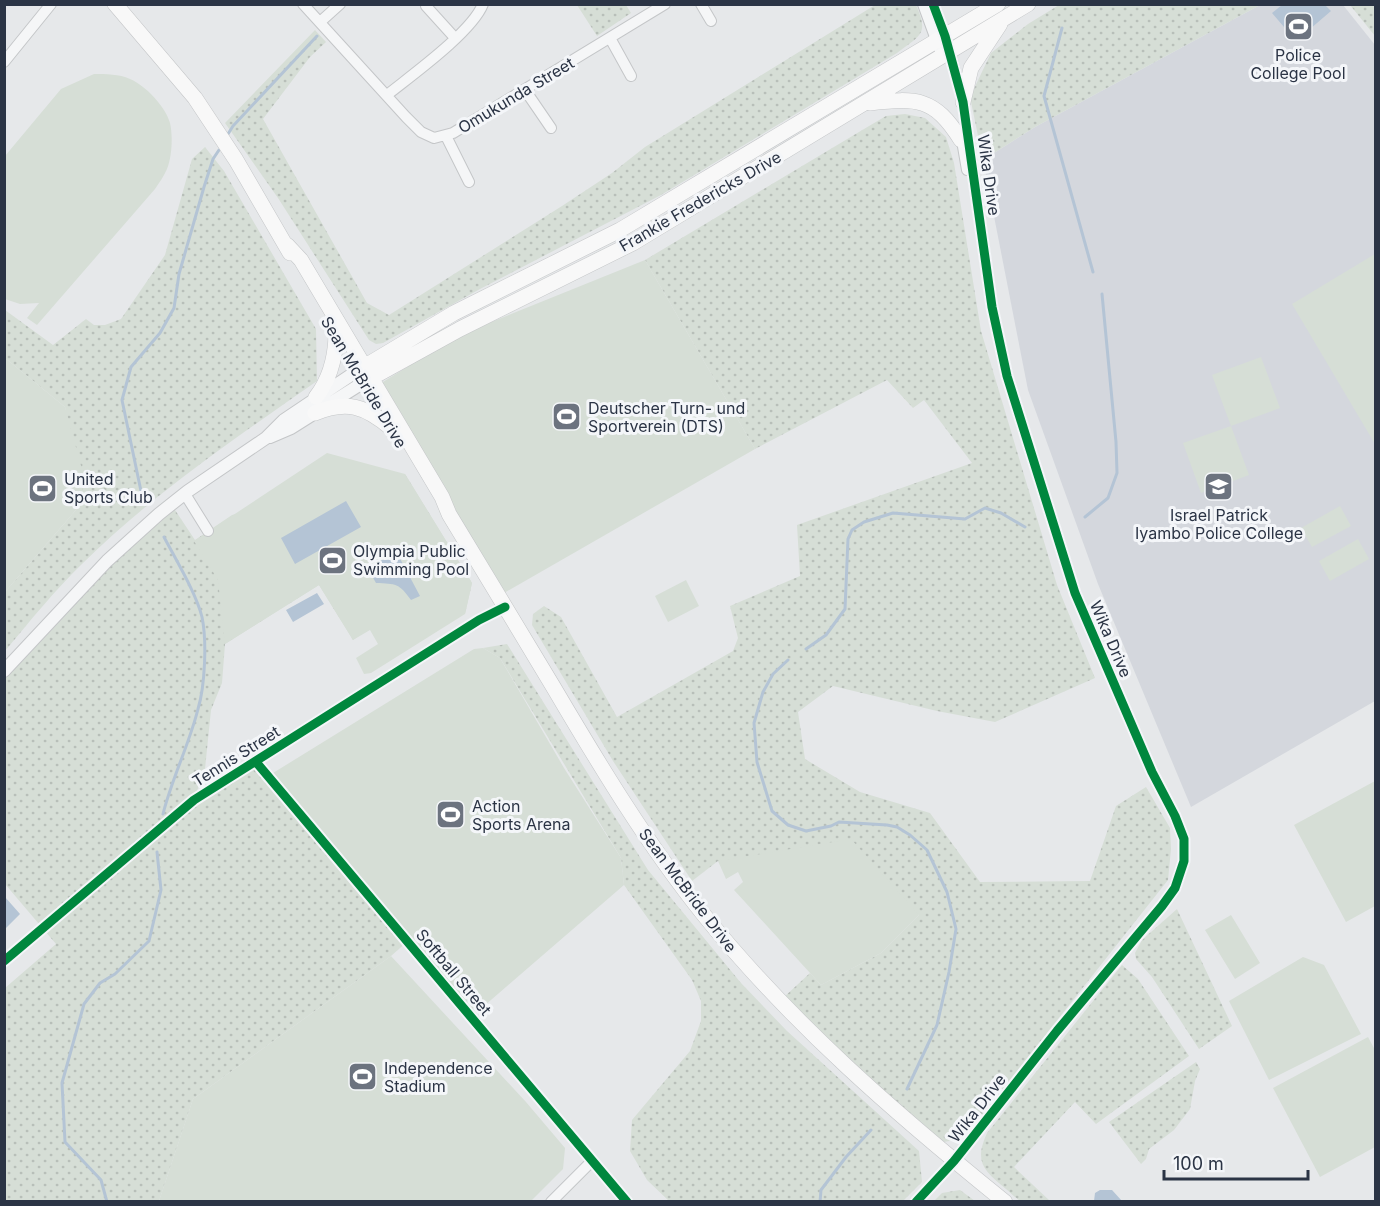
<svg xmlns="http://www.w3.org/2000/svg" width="1380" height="1206" viewBox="0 0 1380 1206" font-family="Inter,sans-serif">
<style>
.built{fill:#d4d7dd}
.grass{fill:url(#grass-dots)}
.pitch{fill:#d6ded6}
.water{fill:#b4c4d5}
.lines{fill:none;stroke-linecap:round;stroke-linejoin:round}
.stream{stroke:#b4c4d5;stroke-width:3}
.minor-casing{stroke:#c4c6c8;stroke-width:12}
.tertiary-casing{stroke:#c4c6c8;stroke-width:14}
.secondary-casing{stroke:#c4c6c8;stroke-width:16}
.minor{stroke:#f5f6f7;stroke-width:10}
.tertiary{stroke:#f5f6f7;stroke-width:12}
.secondary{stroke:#f8f8f8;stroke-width:15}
.cycleway-casing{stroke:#f4f6f9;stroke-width:13}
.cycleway{stroke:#00873e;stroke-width:9}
.labels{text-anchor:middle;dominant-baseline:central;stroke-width:6;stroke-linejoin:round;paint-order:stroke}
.poi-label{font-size:16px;fill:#2b3445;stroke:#f4f6f9;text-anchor:start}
.street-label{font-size:16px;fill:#2b3445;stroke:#f4f6f9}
</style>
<defs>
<pattern id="grass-dots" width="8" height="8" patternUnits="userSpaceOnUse" patternTransform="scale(1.5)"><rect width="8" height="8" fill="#d6ded6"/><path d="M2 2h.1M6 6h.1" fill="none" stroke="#b8bfb9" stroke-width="1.8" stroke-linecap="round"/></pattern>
</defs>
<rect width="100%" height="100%" fill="#e6e8ea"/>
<path class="built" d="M1260,5h83l32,40v656l-184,106 -93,-223 -70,-194 -45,-230 52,-33z"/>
<path class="grass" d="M577,5h49l5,8 -34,23z
M875,5h41c13,29 5,30 -19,48l-236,142 -181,94 -97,54 -7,1 -7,-4 -91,-142 -53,-75 90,-93 11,12 -16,15 -47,62 104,184 22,12 173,-109 50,-33 33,-26z
M1059,5h201l-225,122 -52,33 -13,-63 21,-44 37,-29z
M1350,5h25v31z
M905,114l20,4 21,19 8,26 27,168 76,254 38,93 -100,44 -58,-11 -104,-25 -35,26 7,47 55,33 70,21 50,69 110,-1 26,-75 30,-19 24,41 1,21 -3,31 -204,258 -20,4 -48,-40 -113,-104 27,-25 11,12 60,-32 38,-38 -201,-54 -26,20 -79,-120 -81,-136 1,-11 11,-8 17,11 56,100 116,-66 5,-13 -8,-32 70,-30 -3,-51 175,-62 -48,-63 -11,8 -26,-28 -132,69 -110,-189 219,-131 22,-13z
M205,147l19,24 92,158 1,52c-81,57 -163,112 -234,182 -28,27 -53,58 -78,88v-59l77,-89 -17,-96 -60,-49v-48l48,35 33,-26 8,6h11l16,-6 44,-64 27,-96z
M405,474l67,109 -7,31 -73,-2 -39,28 -34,-55 -94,59 -3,39 -11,27 -6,59 -11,30 62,-37 152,179 -17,15 -198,143 -34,102h-154v-213l51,-44 -51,-60v-209l91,-103 75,-68 24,36 37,-25z
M507,644l141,226 93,113 46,48 132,120 3,31 -19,19h-234l-22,-21 -17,-29 2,-31 58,-69 11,-30v-20l-9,-21 -68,-95 -3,-27 -121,-200 -17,-10z
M1177,909l55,117 -33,23 -47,-72 -16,-18 -1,-6 7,-13z
M1122,965l16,14 51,77 -93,68 -21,-22 -61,65 36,34c-8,1 -21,3 -29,0 -5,-2 -10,-8 -15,-12 -23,-19 -32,-27 -19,-56z
M1196,1062l4,7 -5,12 -5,28 -16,21 -25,19 -3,10 -5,5 -32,-42z
M960,1190l15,11h-41l8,-8z"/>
<path class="pitch" d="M94,74c12,0 25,0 36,5 15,6 36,28 40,44 3,13 2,34 -3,46 -3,7 -8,14 -12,20l-118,136 -10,-7 12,-15 -19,1 -15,-5v-143l56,-67z
M1375,254v190l-83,-140z
M645,260l110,189 -251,144 -126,-208 81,-50z
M1261,357l19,51 -49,18 18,49 -48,18 -18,-50 48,-17 -19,-51z
M5,358l60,49 18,66 -1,30 -77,89z
M327,453l78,21 67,109 -7,31 -94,59 -7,1 -8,-16 22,-14 -8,-14 -17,10 -34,-55 -94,59 -7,-64 -24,-39z
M1340,506l11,20 -39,21 -11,-19z
M1358,539l11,20 -39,22 -11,-20z
M686,580l13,26 -31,16 -13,-26z
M483,648l17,10 64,110 57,90 3,27 -148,128 -124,-143 -79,-97 201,-124z
M1375,781v125l-29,16 -52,-97z
M851,839l68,76 -38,38 -60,32 -87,-95 9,-8 -5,-10 -12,7 -8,-18z
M1231,915l29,48 -25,16 -30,-49z
M391,956l135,146 39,46 -2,21 -32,32h-372l34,-102z
M1303,957l21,8 37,69 -92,46 -40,-79z
M1368,1037l7,13v97l-55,30 -47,-89z"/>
<path class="water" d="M1282,5h43l6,6 -35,30 -24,-28z
M346,501l15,26 -66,37 -14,-26z
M396,551l24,45 -9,4c-12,-17 -15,-16 -35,-17l-8,-14z
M317,593l7,11 -31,18 -7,-12z
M5,897l15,17 -15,15z
M1100,1190h12l10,11h-28l1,-8z"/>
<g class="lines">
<path class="stream" d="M1062,28l-18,68 49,176
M228,134l5,-8 84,-90
M142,496l-20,-96 9,-33 29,-34 14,-25 5,-34 25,-87 9,-28 6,-9
M1085,517l23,-19 9,-25 -1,-31 -14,-148
M806,649l20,-14 19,-26 3,-70 4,-9 12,-8 29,-9 72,6 20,-11 16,5 24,14
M788,660l-15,14 -10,18 -9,31 3,39 15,49 16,14 18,6 25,-5 8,-4 48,3 10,2 13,8 17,15 20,42 9,37 -7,43 -12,53 -30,64
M163,814c9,-36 26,-69 35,-105 7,-23 9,-68 4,-92 -6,-24 -26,-57 -38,-80
M107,1202l-6,-22 -36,-38 -3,-59 22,-79 16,-21 15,-9 34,-33 12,-51 -4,-38
M820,1202l1,-12 25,-33 25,-27"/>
<defs>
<path id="minor" d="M303,4l103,113 15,15 13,6 19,-5 212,-129
M701,4l10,17
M426,6l29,32
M320,22l20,-18
M610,38l21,38
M4,62l47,-58
M525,90l26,38
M387,95c25,-20 85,-63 96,-91
M961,135l6,35
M446,136l23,46
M185,494l23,37
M256,762l371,440
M4,961l190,-161 285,-180 26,-13
M551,1202l41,-41
M916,1202l38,-41 103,-130 105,-125 13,-18 9,-27v-22l-9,-23 -23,-44 -77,-179 -68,-217 -15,-69 -29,-205 -13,-50"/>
<path id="tertiary" d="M924,4l19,52
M270,437l21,-9 73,-46
M4,671l103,-110 52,-47 29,-23 78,-53 18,-18 73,-49"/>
<path id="secondary" d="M115,4l80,94 41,62 54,93
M963,102l8,-34 29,-44
M870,103c47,-5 64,-6 91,37
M287,245l14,15 141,237 7,17c35,58 70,116 105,174 46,78 93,156 150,227 88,109 192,199 301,287
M357,371l97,-58 166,-83 378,-226
M364,382l96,-53 173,-86 395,-239
M316,397c14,-18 19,-37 20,-60
M315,413c32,-13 50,-7 76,15"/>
</defs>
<use href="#minor" class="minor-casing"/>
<use href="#tertiary" class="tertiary-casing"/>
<use href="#secondary" class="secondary-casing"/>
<use href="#minor" class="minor"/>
<use href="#tertiary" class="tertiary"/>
<use href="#secondary" class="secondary"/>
<defs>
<path id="cycleway" d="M256,762l371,440
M4,961l190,-161 285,-180 26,-13
M916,1202l38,-41 103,-130 105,-125 13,-18 9,-27v-22l-9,-23 -23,-44 -77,-179 -68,-217 -15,-69 -29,-205 -18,-66 -12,-32"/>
</defs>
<use href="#cycleway" class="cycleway-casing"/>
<use href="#cycleway" class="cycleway"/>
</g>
<defs>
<symbol id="stadium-square" viewBox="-11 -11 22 22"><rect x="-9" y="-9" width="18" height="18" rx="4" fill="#6c737f" stroke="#f4f6f9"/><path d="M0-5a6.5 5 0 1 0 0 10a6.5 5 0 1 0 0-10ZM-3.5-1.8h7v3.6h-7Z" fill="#fff"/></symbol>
<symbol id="university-square" viewBox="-11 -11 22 22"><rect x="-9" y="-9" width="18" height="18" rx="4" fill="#6c737f" stroke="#f4f6f9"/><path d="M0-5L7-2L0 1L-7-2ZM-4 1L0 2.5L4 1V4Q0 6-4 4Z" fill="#fff"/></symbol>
</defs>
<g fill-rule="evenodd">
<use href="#stadium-square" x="1282" y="10" width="33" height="33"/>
<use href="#stadium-square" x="550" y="400" width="33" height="33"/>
<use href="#university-square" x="1202" y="470" width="33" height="33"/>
<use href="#stadium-square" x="26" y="472" width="33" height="33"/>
<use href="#stadium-square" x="316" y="544" width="33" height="33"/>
<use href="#stadium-square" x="434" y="798" width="33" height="33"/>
<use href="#stadium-square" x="346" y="1060" width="33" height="33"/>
</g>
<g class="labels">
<g class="poi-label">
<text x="1298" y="55" text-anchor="middle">Police<tspan x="1298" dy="18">College Pool</tspan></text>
<text x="588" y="408">Deutscher Turn- und<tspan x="588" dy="18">Sportverein (DTS)</tspan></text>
<text x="64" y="479">United<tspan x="64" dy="18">Sports Club</tspan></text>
<text x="1219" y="515" text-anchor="middle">Israel Patrick<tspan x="1219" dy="18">Iyambo Police College</tspan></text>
<text x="353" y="551">Olympia Public<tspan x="353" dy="18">Swimming Pool</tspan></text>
<text x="472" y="806">Action<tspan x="472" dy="18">Sports Arena</tspan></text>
<text x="384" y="1068">Independence<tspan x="384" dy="18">Stadium</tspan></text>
</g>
<g class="street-label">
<text transform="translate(516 95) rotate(-31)">Omukunda Street</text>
<text transform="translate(989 175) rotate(82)">Wika Drive</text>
<text transform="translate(700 201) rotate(-30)">Frankie Fredericks Drive</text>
<text transform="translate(364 382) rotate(59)">Sean McBride Drive</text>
<text transform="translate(1111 639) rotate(67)">Wika Drive</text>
<text transform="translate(236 756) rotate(-32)">Tennis Street</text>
<text transform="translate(688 890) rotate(53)">Sean McBride Drive</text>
<text transform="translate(454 972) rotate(50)">Softball Street</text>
<text transform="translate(977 1108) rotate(-52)">Wika Drive</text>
</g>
</g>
<rect width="1380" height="1206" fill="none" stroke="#2b3445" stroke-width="12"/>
<path d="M1164 1170v9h144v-9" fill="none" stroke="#2b3445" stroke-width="3"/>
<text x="1173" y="1170" font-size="18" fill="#2b3445" stroke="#f4f6f9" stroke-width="4.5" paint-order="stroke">100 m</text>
</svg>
